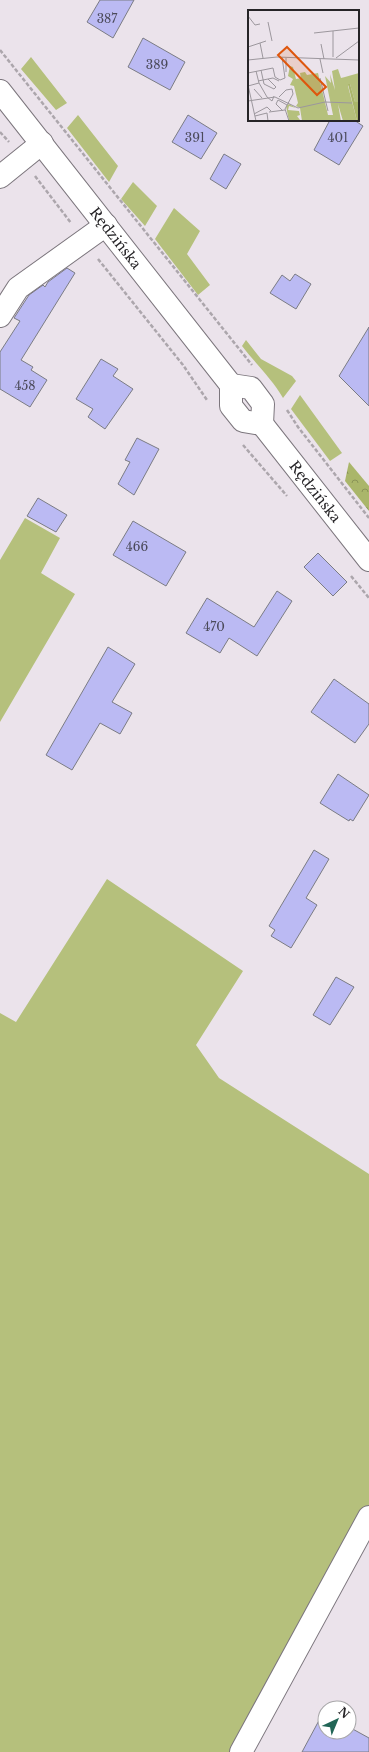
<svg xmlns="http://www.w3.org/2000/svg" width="369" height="1752" viewBox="0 0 369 1752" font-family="'Libre Baskerville',serif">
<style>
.grass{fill:#b5c07c}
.forest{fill:url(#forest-crowns)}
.building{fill:#bbbaf3;stroke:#7b7c84}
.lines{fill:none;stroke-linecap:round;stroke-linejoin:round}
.minor-casing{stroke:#7c767d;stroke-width:24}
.major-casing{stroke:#7c767d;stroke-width:24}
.path{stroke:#aca6ac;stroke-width:2.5;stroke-dasharray:4 2;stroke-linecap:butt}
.minor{stroke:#fff;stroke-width:22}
.major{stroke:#fff;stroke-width:22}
.labels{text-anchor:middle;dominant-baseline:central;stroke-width:4;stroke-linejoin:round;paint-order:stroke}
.number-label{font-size:12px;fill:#4b4a5a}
.street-label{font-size:14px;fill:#262427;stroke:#fff}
.inset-road{fill:none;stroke:#9c979d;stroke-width:1}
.view{fill:#de560d;fill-opacity:0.15;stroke:#de560d;stroke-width:2}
.inset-edge{fill:none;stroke:#262427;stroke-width:2}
</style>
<defs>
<pattern id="forest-crowns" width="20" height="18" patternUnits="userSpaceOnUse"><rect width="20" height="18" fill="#aab66a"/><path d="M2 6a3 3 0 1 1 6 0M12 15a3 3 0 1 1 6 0" fill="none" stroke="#8a9457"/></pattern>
</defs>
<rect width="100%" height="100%" fill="#ebe3eb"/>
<path class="grass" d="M31,57l36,46 -11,7 -35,-41z
M78,115l40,51 -9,16 -42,-54z
M133,182l24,24 -12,20 -24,-27z
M174,208l26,23 -13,23 23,31 -12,10 -43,-56z
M246,340l15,19 31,17 4,5 -13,17c-11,-19 -28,-35 -41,-52z
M300,395l42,58 -12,8 -39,-52z
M25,518l35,20 -19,35 34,21 -75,128v-162z
M107,879l136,92 -47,74 23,33 150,96v340l-138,238h-231v-739l16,9z"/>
<path class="forest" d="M349,462l20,24v25l-24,-30z"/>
<path class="building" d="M100,0h34l-21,38 -26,-16z
M143,38l42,24 -15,28 -42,-23z
M188,115l29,18 -16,26 -29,-17z
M330,120h24l9,6 -24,39 -25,-15z
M224,154l17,10 -15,25 -16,-10z
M67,268l8,5 -54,87 12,7 -2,3 16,10 -17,27 -30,-18v-37l20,-31 -6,-3 15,-23 14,-10 2,2 3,-5z
M295,274l16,10 -15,25 -26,-16 12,-18 8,6z
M369,327v79l-30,-30z
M101,359l17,10 -5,7 20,13 -28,40 -17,-12 5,-8 -17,-10z
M137,438l22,11 -25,46 -16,-11 12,-22 -5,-2z
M38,498l29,17 -11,17 -29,-16z
M133,521l53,31 -20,34 -53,-31z
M318,553l29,29 -14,14 -29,-29z
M277,591l15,10 -35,55 -28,-18 -9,15 -34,-20 21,-35 47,29z
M108,647l27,17 -23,38 20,11 -12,21 -20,-11 -28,47 -26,-15z
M334,679l35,25v20l-14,19 -44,-31z
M338,774l31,21 -16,26 -3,-2 -1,2 -29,-18z
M314,850l15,9 -23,39 11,7 -26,43 -20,-12 4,-6 -6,-4z
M336,977l18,10 -24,38 -17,-10z
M323,1713l2,1v18h24v-5l20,11v14h-67z"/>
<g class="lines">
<defs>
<path id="minor" d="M0,177l42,-34
M0,316l18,-28 88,-63
M241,1752l128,-235"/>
<g id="major">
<path id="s1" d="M0,91l231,294"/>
<path d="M231,385l20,3 12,16 -1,20"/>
<path d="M231,385v21l12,15 19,3"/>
<path id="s2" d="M262,424l107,136"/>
</g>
</defs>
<use href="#minor" class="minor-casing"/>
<use href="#major" class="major-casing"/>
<path class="path" d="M0,50l252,315
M0,132l9,10
M35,176l36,47
M98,259l85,106 24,35
M287,410l11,17 71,91
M243,445l44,51
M351,576l18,22"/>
<use href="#minor" class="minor"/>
<use href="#major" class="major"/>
</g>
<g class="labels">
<g class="number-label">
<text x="107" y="18">387</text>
<text x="157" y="64">389</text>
<text x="195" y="137">391</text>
<text x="338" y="137">401</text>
<text x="25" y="385">458</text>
<text x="137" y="546">466</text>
<text x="214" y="626">470</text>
</g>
<g class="street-label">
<text stroke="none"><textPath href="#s1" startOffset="187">Rędzińska</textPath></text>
<text stroke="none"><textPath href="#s2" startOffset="86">Rędzińska</textPath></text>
</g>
</g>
<g transform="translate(248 10)">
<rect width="111" height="111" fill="#ebe3eb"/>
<path d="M42,56l3,1 3,12 5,-1 -1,-5 5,-1 2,3 11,-2 10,42h5l-8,-39 6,7 -1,-9 5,16 -3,-19 6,-2 3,9 4,-1 1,3 -1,-3 14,-4v29h-4l-5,-18 -2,2 9,35h-14l-5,-17 3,17h-39l-2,-13 -4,-2 2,-3 -4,-17 -4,-1 3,-6 -5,-3zM41,94l7,4 -7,-2 -1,4 11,1 1,4 -3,1 3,4 -11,1 -3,-15z" fill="#b5c07c"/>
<path d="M100,74h2l5,18h4v19h-2z" fill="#aab66a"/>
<path class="inset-road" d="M0,6l7,9 5,-1M20,12l4,19M85,21v26M66,23l45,-5M12,33l3,15M73,34l3,15M0,37l18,-6M38,48v14M88,48l23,-17M72,49l3,14M0,50l29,-3 82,3M13,60l3,14 10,5 2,-2 -8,-8M0,63l25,-5 2,9 5,3 5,-2 -3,-21M72,68l8,33M10,71l15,-3 6,3M11,73l8,14 5,4 2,-5M0,75l8,36M0,76l11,-3 -3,-12M6,79l8,9M31,87l7,-7 6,-1 1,5 -8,15 4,12M0,91l27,-4 23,11 27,-6 27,1M35,101l-7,-7 2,-4 9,5M21,102l16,-2M6,104l13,-7 4,4M7,106l12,-3 1,8"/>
<path class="view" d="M39,37l39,40 -9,8 -39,-40z"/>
<rect width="111" height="111" class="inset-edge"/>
</g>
<g transform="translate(337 1720) rotate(44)"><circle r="19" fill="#ffffff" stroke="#a8a7a9"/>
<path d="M0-3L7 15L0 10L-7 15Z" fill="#216556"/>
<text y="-6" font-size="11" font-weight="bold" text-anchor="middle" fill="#262427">N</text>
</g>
</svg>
